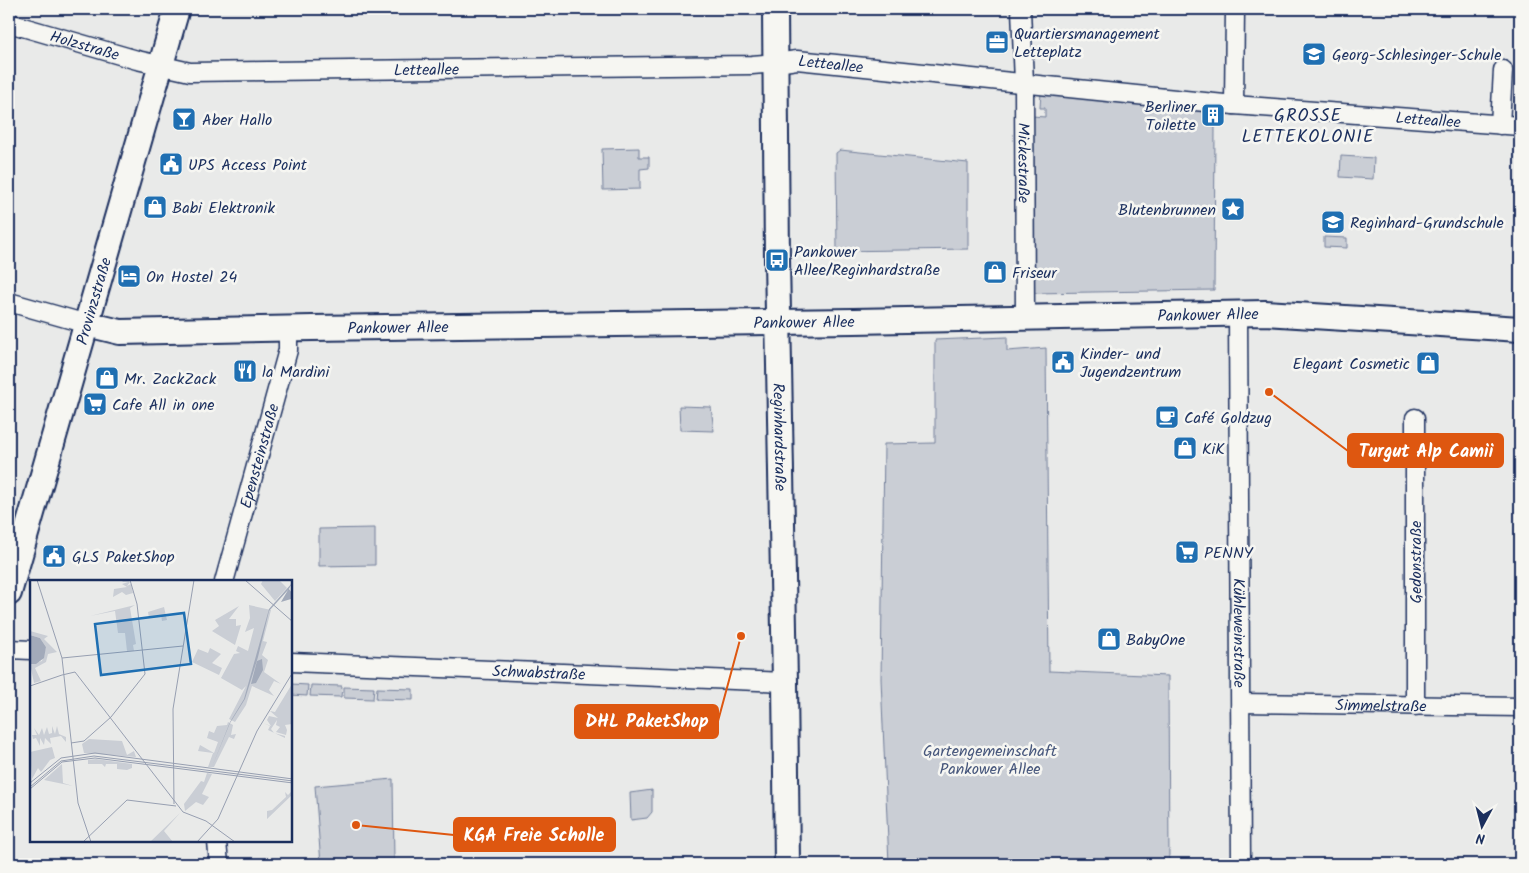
<svg xmlns="http://www.w3.org/2000/svg" width="1529" height="873" font-family="Kalam,sans-serif">
<rect width="100%" height="100%" fill="#e9eae9"/>
<filter id="ink" filterUnits="userSpaceOnUse"><feTurbulence type="fractalNoise" baseFrequency=".02" numOctaves="2"/><feDisplacementMap in="SourceGraphic" scale="10" xChannelSelector="R" yChannelSelector="G"/><feConvolveMatrix kernelMatrix="1 2 1 2 8 2 1 2 1" color-interpolation-filters="sRGB"/></filter>
<g filter="url(#ink)">
<!-- green -->
<g fill="#caced5" stroke="#727e9a">
<polygon points="1041,92 1217,109 1215,127 1214,290 1033,293 1032,116 1045,117 1045,108 1040,108"/>
<polygon points="639,148 639,157 649,157 649,168 640,169 640,189 603,190 602,149"/>
<polygon points="840,150 968,163 968,249 837,251 836,153"/>
<polygon points="1341,156 1374,158 1373,179 1340,177"/>
<polygon points="1324,237 1347,238 1347,248 1324,247"/>
<polygon points="1007,337 1007,351 1046,348 1049,671 1168,676 1169,864 889,864 881,679 884,444 935,443 935,340"/>
<polygon points="679,406 711,407 714,431 680,430"/>
<polygon points="375,528 375,565 319,566 319,529"/>
<polygon points="291,684 308,685 307,696 291,695"/>
<polygon points="311,685 342,686 341,697 310,696"/>
<polygon points="344,687 374,688 373,699 344,698"/>
<polygon points="377,688 413,689 413,700 376,699"/>
<polygon points="393,779 394,864 321,864 315,786"/>
<polygon points="652,790 652,812 647,818 631,820 630,793"/>
</g>
<g fill="none" stroke-linecap="round" stroke-linejoin="round">
<!-- street casing -->
<g stroke="#1b2f5e" stroke-width="21">
<g id="street">
<path id="s1" d="M1021,9l3,74 1,235"/>
<path id="s2" d="M9,23l128,37 53,12 562,-7 24,-2 21,-3 437,45 286,21"/>
<polyline points="1234,105 1235,9"/>
<polyline points="1500,125 1503,70"/>
<polyline points="9,302 87,324"/>
<path id="s3" d="M1238,313l3,551"/>
<polyline points="1415,418 1415,706"/>
<path id="s4" d="M224,582l64,-232v-21"/>
<polyline points="9,649 31,650"/>
<path id="s5" d="M291,662l494,20"/>
<path id="s6" d="M1241,703l279,4"/>
<polyline points="217,842 219,864"/>
</g>
</g>
<!-- secondary casing -->
<g stroke="#1b2f5e" stroke-width="28">
<g id="secondary">
<path id="s7" d="M775,9l2,251 8,422 2,182"/>
<path id="s8" d="M87,324l33,8 192,-4 542,-7 411,-8 255,16"/>
<path id="s9" d="M9,593l168,-584"/>
</g>
</g>
<!-- street -->
<use href="#street" stroke="#f6f6f2" stroke-width="18"/>
<!-- secondary -->
<use href="#secondary" stroke="#f6f6f2" stroke-width="24"/>
</g>
</g>
<!-- icons -->
<defs>
<g id="office-square" transform="scale(1.25)"><rect x="-9" y="-9" width="18" height="18" rx="4" fill="#1f6fb2" stroke="#f6f6f2"/><path d="M-6-3h4V-5.5h4V-3h4V5H-6ZM-1-4.5V-3h2v-1.5ZM-6 0V1H6V0Z" fill="#fff"/></g>
<g id="school-square" transform="scale(1.25)"><rect x="-9" y="-9" width="18" height="18" rx="4" fill="#1f6fb2" stroke="#f6f6f2"/><path d="M0-5L7-2L0 1L-7-2ZM-4 1L0 2.5L4 1V4Q0 6-4 4Z" fill="#fff"/></g>
<g id="building-square" transform="scale(1.25)"><rect x="-9" y="-9" width="18" height="18" rx="4" fill="#1f6fb2" stroke="#f6f6f2"/><path d="M-4-6H4V6H1V3H-1V6H-4ZM-2.5-4.3h1.7v1.8h-1.7ZM.8-4.3h1.7v1.8H.8ZM-2.5-1h1.7V.8h-1.7ZM.8-1h1.7V.8H.8Z" fill="#fff"/></g>
<g id="bar-square" transform="scale(1.25)"><rect x="-9" y="-9" width="18" height="18" rx="4" fill="#1f6fb2" stroke="#f6f6f2"/><path d="M-6-5H6L.8 .8V4.5H3.5V6h-7V4.5H-.8V.8Z" fill="#fff"/></g>
<g id="civic-square" transform="scale(1.25)"><rect x="-9" y="-9" width="18" height="18" rx="4" fill="#1f6fb2" stroke="#f6f6f2"/><path d="M-.6-6.5H3V-4.5H.6V-3L4-1V1h2V6H-6V1h2V-1L-.6-3ZM-1.2 2.5V6h2.4V2.5Z" fill="#fff"/></g>
<g id="shop-square" transform="scale(1.25)"><rect x="-9" y="-9" width="18" height="18" rx="4" fill="#1f6fb2" stroke="#f6f6f2"/><path d="M-5-2.5h2.3a2.7 3.5 0 0 1 5.4 0H5L5.5 6h-11ZM-1.5-2.5h3a1.5 2.3 0 0 0-3 0Z" fill="#fff"/></g>
<g id="sight-square" transform="scale(1.25)"><rect x="-9" y="-9" width="18" height="18" rx="4" fill="#1f6fb2" stroke="#f6f6f2"/><path d="M0-6L1.8-2.2L6-1.7L2.9 1.2L3.7 5.4L0 3.3L-3.7 5.4L-2.9 1.2L-6-1.7L-1.8-2.2Z" fill="#fff"/></g>
<g id="bus-square" transform="scale(1.25)"><rect x="-9" y="-9" width="18" height="18" rx="4" fill="#1f6fb2" stroke="#f6f6f2"/><path d="M-5-6H5V4H4V6H2V4H-2V6H-4V4H-5ZM-3.5-4V0h7V-4ZM-3.5 1.2v1.5H-2V1.2ZM2 1.2v1.5H3.5V1.2Z" fill="#fff"/></g>
<g id="hotel-square" transform="scale(1.25)"><rect x="-9" y="-9" width="18" height="18" rx="4" fill="#1f6fb2" stroke="#f6f6f2"/><path d="M-6-4.5h1.5V1H6V5H4.5V3h-9V5H-6ZM-4 0a1.8 1.8 0 1 1 3.6 0ZM.5 0V-2.5h3Q6-2.5 6 0Z" fill="#fff"/></g>
<g id="restaurant-square" transform="scale(1.25)"><rect x="-9" y="-9" width="18" height="18" rx="4" fill="#1f6fb2" stroke="#f6f6f2"/><path d="M-5-6h1v4h1v-4h1v4h1v-4h1v5L-1.5 .5V6h-2V.5L-5-1ZM5-6V6H3V1.5H1.5Q1.5-4 5-6Z" fill="#fff"/></g>
<g id="supermarket-square" transform="scale(1.25)"><rect x="-9" y="-9" width="18" height="18" rx="4" fill="#1f6fb2" stroke="#f6f6f2"/><path d="M-6-5.5h2.5l.6 2H6L4.5 2H-2.5L-4.4-4H-6ZM-1.5 3.2a1.3 1.3 0 1 0 .1 0ZM3 3.2a1.3 1.3 0 1 0 .1 0Z" fill="#fff"/></g>
<g id="cafe-square" transform="scale(1.25)"><rect x="-9" y="-9" width="18" height="18" rx="4" fill="#1f6fb2" stroke="#f6f6f2"/><path d="M-5.5-4.5H6V0H3Q3 3.5 0 3.5H-2.5Q-5.5 3.5-5.5 0ZM3-3.2v2h1.7v-2ZM-6 4.5H4V6H-6Z" fill="#fff"/></g>
</defs>
<g fill-rule="evenodd">
<use href="#office-square" x="997" y="42"/>
<use href="#school-square" x="1314" y="54"/>
<use href="#building-square" x="1213" y="115"/>
<use href="#bar-square" x="184" y="119"/>
<use href="#civic-square" x="171" y="164"/>
<use href="#shop-square" x="155" y="207"/>
<use href="#sight-square" x="1233" y="209"/>
<use href="#school-square" x="1333" y="222"/>
<use href="#bus-square" x="777" y="260"/>
<use href="#shop-square" x="995" y="272"/>
<use href="#hotel-square" x="129" y="276"/>
<use href="#civic-square" x="1063" y="362"/>
<use href="#shop-square" x="1428" y="363"/>
<use href="#restaurant-square" x="245" y="371"/>
<use href="#shop-square" x="107" y="378"/>
<use href="#supermarket-square" x="95" y="404"/>
<use href="#cafe-square" x="1167" y="417"/>
<use href="#shop-square" x="1185" y="448"/>
<use href="#supermarket-square" x="1187" y="552"/>
<use href="#civic-square" x="54" y="556"/>
<use href="#shop-square" x="1109" y="639"/>
</g>
<g text-anchor="middle" stroke-width="5" stroke-linejoin="round" paint-order="stroke">
<!-- poi labels -->
<g font-size="16" fill="#1b2f5e" stroke="#f6f6f2" text-anchor="start">
<text x="1014" y="39">Quartiersmanagement<tspan x="1014" dy="18">Letteplatz</tspan></text>
<text x="1332" y="60">Georg-Schlesinger-Schule</text>
<text x="1196" y="112" text-anchor="end">Berliner<tspan x="1196" dy="18">Toilette</tspan></text>
<text x="202" y="125">Aber Hallo</text>
<text x="188" y="170">UPS Access Point</text>
<text x="172" y="213">Babi Elektronik</text>
<text x="1216" y="215" text-anchor="end">Blutenbrunnen</text>
<text x="1350" y="228">Reginhard-Grundschule</text>
<text x="794" y="257">Pankower<tspan x="794" dy="18">Allee/Reginhardstraße</tspan></text>
<text x="1012" y="278">Friseur</text>
<text x="146" y="282">On Hostel 24</text>
<text x="1080" y="359">Kinder- und<tspan x="1080" dy="18">Jugendzentrum</tspan></text>
<text x="1410" y="369" text-anchor="end">Elegant Cosmetic</text>
<text x="262" y="377">la Mardini</text>
<text x="124" y="384">Mr. ZackZack</text>
<text x="112" y="410">Cafe All in one</text>
<text x="1184" y="423">Café Goldzug</text>
<text x="1202" y="454">KiK</text>
<text x="1204" y="558">PENNY</text>
<text x="72" y="562">GLS PaketShop</text>
<text x="1126" y="645">BabyOne</text>
</g>
<!-- street labels -->
<g font-size="16" fill="#1b2f5e" stroke="#f6f6f2">
<text dy="6" stroke="none"><textPath href="#s2" startOffset="79">Holzstraße</textPath></text>
<text dy="6" stroke="none"><textPath href="#s2" startOffset="829">Letteallee</textPath></text>
<text dy="6" stroke="none"><textPath href="#s2" startOffset="424">Letteallee</textPath></text>
<text dy="6" stroke="none"><textPath href="#s2" startOffset="1429">Letteallee</textPath></text>
<text dy="6" stroke="none"><textPath href="#s1" startOffset="154">Mickestraße</textPath></text>
<text dy="6" stroke="none"><textPath href="#s9" startOffset="304">Provinzstraße</textPath></text>
<text dy="6" stroke="none"><textPath href="#s8" startOffset="1122">Pankower Allee</textPath></text>
<text dy="6" stroke="none"><textPath href="#s8" startOffset="718">Pankower Allee</textPath></text>
<text dy="6" stroke="none"><textPath href="#s8" startOffset="312">Pankower Allee</textPath></text>
<text dy="6" stroke="none"><textPath href="#s7" startOffset="428">Reginhardstraße</textPath></text>
<text dy="6" stroke="none"><textPath href="#s4" startOffset="131">Epensteinstraße</textPath></text>
<text transform="translate(1415 562) rotate(-90)" y="6">Gedonstraße</text>
<text dy="6" stroke="none"><textPath href="#s3" startOffset="320">Kühleweinstraße</textPath></text>
<text dy="6" stroke="none"><textPath href="#s5" startOffset="248">Schwabstraße</textPath></text>
<text dy="6" stroke="none"><textPath href="#s6" startOffset="140">Simmelstraße</textPath></text>
</g>
<!-- park labels -->
<g font-size="16" fill="#47577c" stroke="#f6f6f2">
<text x="990" y="756">Gartengemeinschaft<tspan x="990" dy="18">Pankower Allee</tspan></text>
</g>
<!-- neighbourhood labels -->
<g font-size="18" letter-spacing="1" fill="#1b2f5e" stroke="#f6f6f2">
<text x="1308" y="121">GROSSE<tspan x="1308" dy="21">LETTEKOLONIE</tspan></text>
</g>
</g>
<!-- overview -->
<g transform="translate(30 580)">
<rect width="262" height="262" fill="#e9eae9"/>
<path d="M94,0h4l2,2 -3,4 4,-2 2,9 -7,2 -4,-3 -9,5 1,-8 13,-2 -5,-3 6,-2h-6zM233,0h16l8,8 -12,13 -14,-17zM105,25l-5,3 6,36 -3,1 1,6h-7l-2,-18h-7l-3,-22 -25,5zM219,25l22,5 -8,31 4,1 -5,13 6,5 -4,12 17,12 -7,-3 -5,9 5,6 -22,-10 -6,19 -11,17 -6,-3 17,-33 -4,4 -21,-12 13,-24 6,-1 -4,-2 2,-5 10,5 6,-23 -9,4 5,-14zM209,26l-10,13h7v7l5,-1 -6,20 -23,-14 7,-5 -4,-6zM134,27l3,13 -5,1 -1,-6 -12,3 -1,-6zM0,51l18,5 -4,3 13,13 -9,2 -2,8 -11,6 6,13 -7,2 -4,-19 12,-3 4,-14 -6,-9 -10,-3zM180,68l11,6 -9,9 10,5 -3,7 -27,-13 6,-13 10,4zM262,104v40l-7,1 2,5 -7,-4 7,4 -1,5 -10,-3 4,-5 -4,-2 1,-5 -6,9 3,4 11,3v2l-17,-8 2,-4 -7,-3 8,3 -4,-6 2,-4 9,2 -8,-7 5,1zM198,142l5,3 -2,10 5,-1 -2,5 -5,-2 -15,30h-6l5,-14 -15,-2 2,-6 14,8 4,-11 -11,-4 2,-7 5,2 3,-7 10,-1zM22,146l3,8 2,-8 2,8 7,3v5l-5,-6 -11,2 1,6 -6,-6 -1,7 -4,-7v8l-4,-8 -3,1 -1,-4h5l-3,-7 5,7 3,-7 2,7 3,-8 2,7 3,-1zM59,159l33,2 5,14 7,-4 2,6 -52,-4 -2,-9zM22,167l3,11 -5,2 -9,12 -3,-4 -6,11 -2,-27zM66,179l36,5v4l-5,2 -10,-1v-5h-11l-1,3 -3,-3h-14v-4zM32,184l1,19 10,3 -29,-6zM177,193l5,1 -10,20 7,3 -6,8 -7,-3 -11,9 -1,-7 17,-23 3,1zM262,211v4l-25,24v-8l5,-1 14,-13 -1,-5 3,3zM150,233l-16,18 9,11h-23z" fill="#caced5"/>
<path d="M262,3l-3,6 3,4 -1,6 -10,3 7,-12 -19,21 -11,46 -13,42 -15,24 -18,44 18,-45 14,-23 25,-90zM0,55l10,3 6,9 -2,11 -8,6h-6zM232,79l1,11 -7,13 -5,1 6,-23z" fill="#a2aaba"/>
<path fill="none" stroke="#979fb1" stroke-width="1" d="M7,0l25,78 16,145 13,39M215,0l48,42M32,78l121,-12M32,95l13,-3 108,140 23,9 29,21M0,106l32,-11M41,163l13,-2 27,-24 34,-43 -8,-70 -7,-24M0,203l31,-25 34,-5 198,26M0,207l31,-26 33,-5 199,25M0,209l32,-27 33,-4 198,25M144,224l-1,-95 21,-129M53,262l44,-42 49,6M167,262l21,-23 39,-88 36,-59"/>
<path fill="#1f6fb2" fill-opacity="0.15" stroke="#1f6fb2" stroke-width="2.5" d="M154,33l7,51 -90,11 -6,-51z"/>
<rect width="262" height="262" fill="none" stroke="#1b2f5e" stroke-width="2.5"/>
</g>
<!-- callouts -->
<path fill="none" stroke="#de5710" stroke-width="2" d="M1269 392L1348 451M741 636L718 721M356 825L454 835"/>
<g fill="#de5710" stroke="#f6f6f2" stroke-width="2">
<circle cx="1269" cy="392" r="5"/>
<circle cx="741" cy="636" r="5"/>
<circle cx="356" cy="825" r="5"/>
</g>
<g fill="#de5710" stroke="#de5710" stroke-width="2">
<rect x="1348" y="434" width="155" height="33" rx="5"/>
<rect x="575" y="705" width="143" height="33" rx="5"/>
<rect x="454" y="818" width="161" height="33" rx="5"/>
</g>
<g font-size="18" text-anchor="middle" font-weight="bold" fill="#fff">
<text x="1426" y="457">Turgut Alp Camii</text>
<text x="647" y="727">DHL PaketShop</text>
<text x="534" y="841">KGA Freie Scholle</text>
</g>
<!-- margin -->
<rect width="1529" height="873" fill="none" stroke="#f6f6f2" stroke-width="30"/>
<rect x="15" y="15" width="1499" height="843" fill="none" stroke="#1b2f5e" stroke-width="2" filter="url(#ink)"/>
<!-- north arrow -->
<g transform="translate(1482 826) rotate(187)" stroke="#f6f6f2" stroke-width="4" paint-order="stroke">
<path d="M0-4L9 19L0 12L-9 19Z" fill="#1b2f5e"/>
<text y="-8" font-size="14" font-weight="bold" text-anchor="middle" fill="#1b2f5e">N</text>
</g>
</svg>
